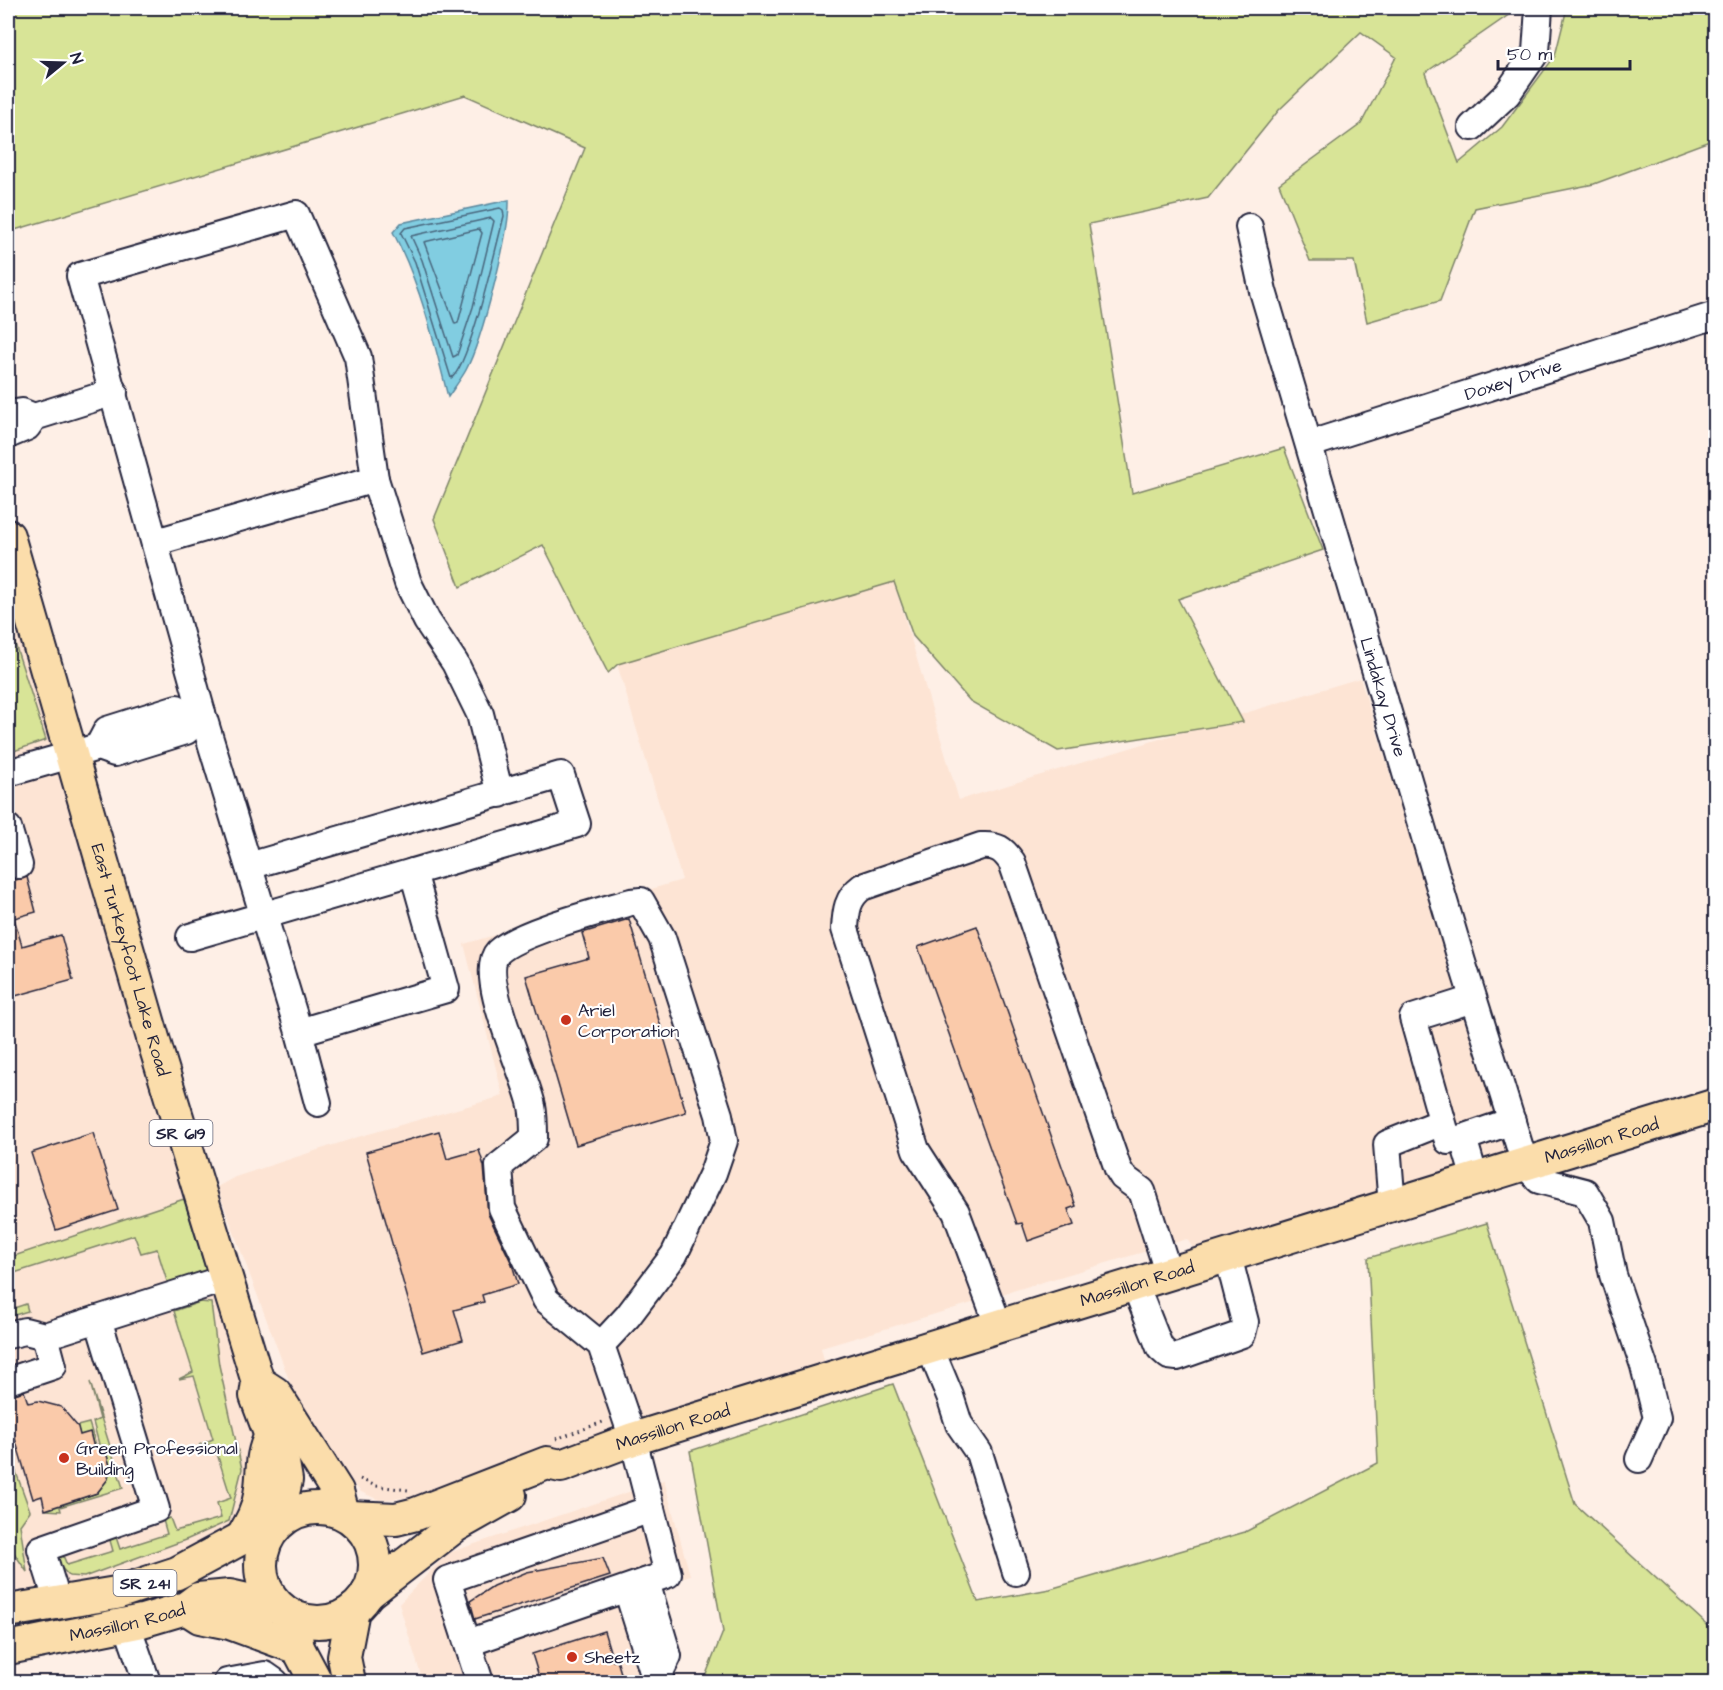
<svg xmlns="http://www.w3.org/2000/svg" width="1723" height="1690" font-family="'Architects Daughter',sans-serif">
<rect width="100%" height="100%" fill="#feefe6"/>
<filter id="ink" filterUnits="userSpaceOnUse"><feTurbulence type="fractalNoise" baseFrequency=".0167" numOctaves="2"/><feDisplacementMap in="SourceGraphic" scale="12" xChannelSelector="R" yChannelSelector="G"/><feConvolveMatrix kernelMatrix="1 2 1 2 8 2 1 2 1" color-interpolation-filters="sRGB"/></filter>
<g filter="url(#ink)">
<!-- built -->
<g fill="#fde4d4">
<polygon points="8,536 271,1436 242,1538 8,1611"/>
<polygon points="894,582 959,800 1360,678 1509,1154 1193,1248 1187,1239 821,1348 825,1364 416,1497 379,1500 361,1492 310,1436 217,1187 235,1177 358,1137 503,1096 464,944 682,880 617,664"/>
<polygon points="664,1480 690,1575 620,1600 647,1682 423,1682 399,1604 448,1553"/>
</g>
<!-- green -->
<g fill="#d8e497" stroke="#7d8369" stroke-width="1.5">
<polygon points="8,8 1507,8 1510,14 1425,73 1459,163 1502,127 1555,56 1567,8 1715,8 1715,139 1594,184 1475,208 1440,301 1367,322 1354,261 1310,261 1279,184 1361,124 1396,57 1361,32 1279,110 1208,198 1089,224 1132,493 1284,448 1323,550 1178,599 1243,722 1058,751 970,701 913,636 894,582 618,664 608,673 543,545 460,587 434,519 585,148 465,95 8,232"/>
<polygon points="8,622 46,740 8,753"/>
<polygon points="184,1199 206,1270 196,1283 169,1288 157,1249 141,1253 134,1235 8,1275 8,1258"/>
<polygon points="1487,1223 1575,1504 1715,1632 1715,1682 703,1682 723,1632 690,1451 893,1384 978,1602 1050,1589 1245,1532 1378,1463 1368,1258"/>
<polygon points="200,1302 211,1303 219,1365 242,1469 229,1521 188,1539 84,1577 69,1576 59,1565 56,1555 62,1553 67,1565 113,1551 109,1537 115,1534 120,1549 167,1534 163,1520 170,1518 175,1531 221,1518 217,1503 231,1498 214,1444 199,1445 213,1439 194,1376 179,1379 193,1372 174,1311"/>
<polygon points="26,1304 28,1311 8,1317 8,1310"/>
<polygon points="90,1382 123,1488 60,1507 61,1511 46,1510 97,1493 108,1479 108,1469 111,1468 104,1446 94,1448 90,1433 80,1435 77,1426 89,1423 96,1445 99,1444 93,1422 100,1419"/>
<polygon points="8,1450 30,1511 20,1525 27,1572 8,1544"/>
</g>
<!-- water -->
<path fill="#81cde1" stroke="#5b899f" stroke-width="1.5" d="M509,200c1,32 -27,140 -43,170 -5,9 -12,18 -18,27 -14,-57 -28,-113 -55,-165l8,-9z"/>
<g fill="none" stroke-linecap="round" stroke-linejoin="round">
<!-- shore -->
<g stroke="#48667d" stroke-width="1.5">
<path d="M500,208l3,2 1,6c-7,26 -35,153 -53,162l-36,-116 -14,-29 4,-5z"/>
<polygon points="491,218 494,221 473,307 457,355 453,357 422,260 411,236"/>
<polygon points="479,229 482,233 458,323 455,324 424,242"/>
</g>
</g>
<!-- building -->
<g fill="#facaaa" stroke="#22223b" stroke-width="1.5">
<polygon points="11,877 16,880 27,877 36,912 14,918 22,946 61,935 73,980 8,998 8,878"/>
<polygon points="629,919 686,1112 576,1145 526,976 589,958 582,933"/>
<polygon points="977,926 1076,1206 1068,1209 1074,1225 1028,1241 1022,1223 1017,1224 918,947"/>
<polygon points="439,1131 447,1159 479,1150 484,1166 488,1214 512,1264 518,1284 482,1295 484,1302 454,1310 463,1340 423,1352 366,1152"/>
<polygon points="93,1133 118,1210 56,1230 31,1153"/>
<polygon points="24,1391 28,1403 38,1401 61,1407 78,1427 80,1435 90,1432 94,1448 104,1445 110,1466 108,1479 97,1493 45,1510 42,1496 33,1499 8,1415 8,1396"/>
<polygon points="603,1558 610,1576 475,1619 470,1601 493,1586 527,1572"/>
<polygon points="604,1631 613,1661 617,1660 624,1683 541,1683 532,1654"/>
</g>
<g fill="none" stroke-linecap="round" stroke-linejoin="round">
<!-- minor casing -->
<g stroke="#22223b" stroke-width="30">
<g id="minor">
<polyline points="1472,127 1507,94 1536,52 1539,8"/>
<path id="s1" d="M1249,227l14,64 199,671 63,202 14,16 46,12 17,29 11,54 31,91 13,52 -18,41"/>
<polyline points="8,414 22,412 34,417"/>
<polyline points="8,435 27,427 34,417 114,392"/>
<path id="s2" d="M1310,444l406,-129"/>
<polyline points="375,479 408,583 427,621 455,663 480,714 500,794"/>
<polyline points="156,542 375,479 358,357 296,214 80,276 202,713 190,717"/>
<polyline points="202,713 299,1032 318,1103"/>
<polyline points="98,747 107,730 177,708 190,717"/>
<polyline points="8,773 98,747 115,753 186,731 190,717"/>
<polyline points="8,828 19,865"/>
<polyline points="190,937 577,824 561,775 249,866"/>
<polyline points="299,1032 446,989 413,872"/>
<polyline points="1463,1138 1448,1141 1413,1018 1473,999"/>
<polyline points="1475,1179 1463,1138 1512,1121"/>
<polyline points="1392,1206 1387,1144 1442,1122"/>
<polyline points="1135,1285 1160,1348 1169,1356 1177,1357 1242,1334 1245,1322 1228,1256"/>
<path d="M999,1327l-43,-115 -40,-62 -71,-221c1,-18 2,-31 17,-42l119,-41c16,-1 22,3 31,16l106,307 5,8 19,14 27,84"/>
<polyline points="8,1335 25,1331 45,1336 98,1319"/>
<polyline points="930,1348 950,1396 959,1424 979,1453 1016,1572"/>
<polyline points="8,1381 53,1366 45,1336"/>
<polyline points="646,1582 668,1656 655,1682"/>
<polyline points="627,1589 656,1681"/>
<polyline points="58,1603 41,1549 156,1509 98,1319 224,1279"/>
<polyline points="127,1625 147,1682"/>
<polyline points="468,1643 668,1574 651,1509"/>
<polyline points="227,1682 265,1675 275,1682"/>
<path d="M480,1682l-33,-102 204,-71 -18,-70 -32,-94 27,-29 46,-61 39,-82 11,-32 -5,-26 -57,-177 -21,-37 -10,1c-30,9 -112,30 -133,50 -22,23 29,125 34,154 2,10 2,22 2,32l-35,28 3,42 44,92 55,45"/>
</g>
</g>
<!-- major casing -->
<g stroke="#22223b" stroke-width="36">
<g id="major">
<path id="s3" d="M8,536l149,516 101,330 -2,14 15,40 10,15 5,29 -5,22 6,14"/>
<polyline points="258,1382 275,1393 337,1491 343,1513"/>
<circle cx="318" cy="1565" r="57"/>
<path id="s4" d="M350,1517l46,2 20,-5 131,-51 14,3 72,-27 1083,-334"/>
<path d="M242,1538c8,-14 16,-27 18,-43 4,-23 0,-38 11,-59"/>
<polyline points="367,1594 455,1526 510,1495"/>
<polyline points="186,1608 200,1617 230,1623 298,1648"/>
<polyline points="8,1611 116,1593 177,1573 242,1538 273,1527"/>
<polyline points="294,1627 298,1648 316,1682"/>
<path id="s5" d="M8,1648l134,-27 44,-13 12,-9 32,-3 48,11"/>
<polyline points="349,1682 344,1657 353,1610"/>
</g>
</g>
<!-- path -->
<g stroke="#22223b" stroke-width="3" stroke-dasharray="1.5 4.5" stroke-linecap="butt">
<polyline points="556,1439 603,1422"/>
<polyline points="360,1479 376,1486 408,1490"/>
</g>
<!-- minor -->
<use href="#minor" stroke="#fff" stroke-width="26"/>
<!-- major -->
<use href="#major" stroke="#fbddab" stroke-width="32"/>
</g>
</g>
<!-- markers -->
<g fill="#c8321e" stroke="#fff" stroke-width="2">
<circle cx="566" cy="1020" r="6"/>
<circle cx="64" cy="1458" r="6"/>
<circle cx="572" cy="1657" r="6"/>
</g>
<g text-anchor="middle" stroke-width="4.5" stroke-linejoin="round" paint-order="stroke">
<!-- shield labels -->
<g fill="#fff" stroke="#646476" stroke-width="1.5">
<rect x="149.5" y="1120" width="63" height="26" rx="4.5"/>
<rect x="113.5" y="1570" width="63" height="26" rx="4.5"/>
</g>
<g font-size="16" font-weight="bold" fill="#22223b">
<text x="181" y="1139">SR 619</text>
<text x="145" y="1589">SR 241</text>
</g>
<!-- street labels -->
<g font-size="18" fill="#22223b" stroke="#fff">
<text dy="6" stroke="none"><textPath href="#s2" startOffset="213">Doxey Drive</textPath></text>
<text dy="6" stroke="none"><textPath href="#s1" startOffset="489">Lindakay Drive</textPath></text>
<text dy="6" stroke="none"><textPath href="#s3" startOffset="441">East Turkeyfoot Lake Road</textPath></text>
<text dy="6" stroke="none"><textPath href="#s4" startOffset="1312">Massillon Road</textPath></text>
<text dy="6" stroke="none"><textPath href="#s4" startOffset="826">Massillon Road</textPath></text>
<text dy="6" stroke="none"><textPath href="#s4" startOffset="340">Massillon Road</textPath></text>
<text dy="6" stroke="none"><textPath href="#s5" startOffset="122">Massillon Road</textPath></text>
</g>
<!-- poi labels -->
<g font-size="18" fill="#22223b" stroke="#fff" text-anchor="start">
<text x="578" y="1016">Ariel<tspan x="578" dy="21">Corporation</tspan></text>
<text x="76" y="1454">Green Professional<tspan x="76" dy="21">Building</tspan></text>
<text x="584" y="1663">Sheetz</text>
</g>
</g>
<!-- margin -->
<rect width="1723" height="1690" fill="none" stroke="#fff" stroke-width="30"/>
<rect x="15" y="15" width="1693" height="1660" fill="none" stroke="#22223b" stroke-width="2" filter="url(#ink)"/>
<!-- north arrow -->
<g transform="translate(63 63) rotate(71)" stroke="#ffffff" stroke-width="4.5" paint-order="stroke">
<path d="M0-4.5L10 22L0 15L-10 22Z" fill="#22223b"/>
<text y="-9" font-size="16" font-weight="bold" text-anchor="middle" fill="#22223b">N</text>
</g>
<!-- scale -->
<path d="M1498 60v9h132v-9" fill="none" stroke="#22223b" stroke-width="3"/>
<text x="1507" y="60" font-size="18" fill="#22223b" stroke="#ffffff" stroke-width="4.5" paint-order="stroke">50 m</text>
</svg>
